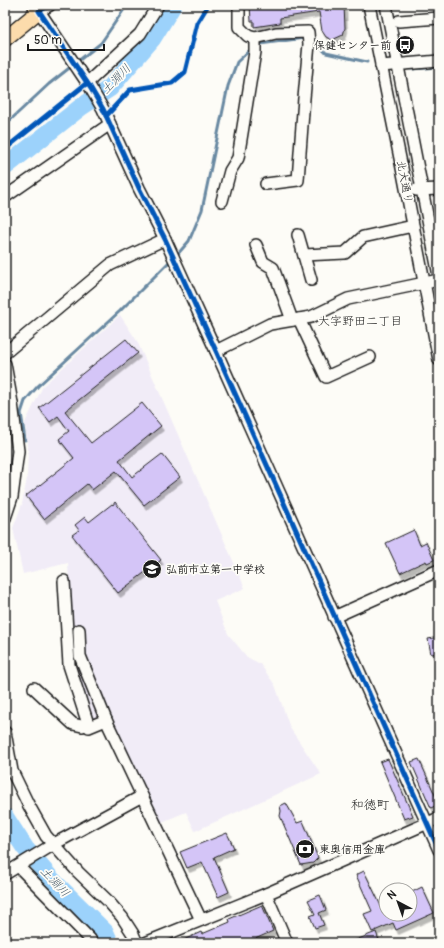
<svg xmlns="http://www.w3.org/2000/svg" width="444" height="948" font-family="Pangolin,'Klee One',sans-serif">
<defs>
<filter id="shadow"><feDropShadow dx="2.5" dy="4.5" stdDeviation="0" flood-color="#0004"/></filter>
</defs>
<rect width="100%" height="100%" fill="#fdfcf7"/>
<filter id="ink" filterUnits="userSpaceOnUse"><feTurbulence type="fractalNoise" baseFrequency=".025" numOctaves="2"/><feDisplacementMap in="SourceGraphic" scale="8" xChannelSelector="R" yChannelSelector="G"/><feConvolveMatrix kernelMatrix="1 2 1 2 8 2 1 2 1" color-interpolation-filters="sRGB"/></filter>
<g filter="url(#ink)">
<!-- built -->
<polygon fill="#f1ecf7" points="120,315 137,341 245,588 215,601 228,634 247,657 260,664 275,685 290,728 321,774 195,831 186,812 162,822 108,713 94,720 91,719 73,667 68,563 23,574 13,528 22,504 27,478 28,450 25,423 43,386"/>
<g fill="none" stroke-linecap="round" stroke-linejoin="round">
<!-- stream -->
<g stroke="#6989a2" stroke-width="3">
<polyline points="257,46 260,44 304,38 314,40 326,53 367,62"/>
<polyline points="412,69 439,67"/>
<polyline points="5,125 49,84 101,43 127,5"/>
<polyline points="176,256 189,241 202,210 228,86 237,62 252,48"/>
<polyline points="25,440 21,413 25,401 38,386 120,311 172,259"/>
</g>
<!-- river -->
<g stroke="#9cd2fb" stroke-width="18">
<polyline points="5,167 81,107 110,88 152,39 173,5"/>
<polyline points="5,817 25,848 53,881 105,932 110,943"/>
</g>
</g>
<!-- building -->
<g fill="#d4c5f7" stroke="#1c1c1c" filter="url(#shadow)">
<polygon points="250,5 344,5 345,28 343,35 332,40 326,37 322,31 319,12 280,18 280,23 254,27 254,21 251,21"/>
<polygon points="126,339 138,353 65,411 91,443 142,403 161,426 119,460 132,477 162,454 180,477 144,505 116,471 92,490 87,484 44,519 26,496 74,458 59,439 69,431 58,416 50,422 39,408"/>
<polygon points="115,502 161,560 118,593 72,535 79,530 75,525 85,517 89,522 112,504 113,505"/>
<polygon points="414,530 420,545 426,542 434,560 427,563 426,561 400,573 386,543"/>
<polygon points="439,637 439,653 431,654 428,639"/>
<polygon points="388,759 413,816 404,819 380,762"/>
<polygon points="419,759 439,804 431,808 411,762"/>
<polygon points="286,803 297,823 303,821 318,858 313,863 301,865 280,816 281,811 280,806"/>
<polygon points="227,833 234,848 214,857 229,892 218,897 202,862 187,868 180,852"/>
<polygon points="364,871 381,906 386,904 386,914 410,914 410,893 422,887 434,913 396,930 393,923 372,932 364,914 372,911 356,875"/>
<polygon points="320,895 326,910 319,913 324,925 315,928 310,916 315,914 308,900"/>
<polygon points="262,905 273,931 255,939 257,943 177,943 201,932 202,934 230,922 229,919"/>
<polygon points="376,932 380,943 351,943 351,942"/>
</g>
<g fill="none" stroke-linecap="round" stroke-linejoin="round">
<!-- minor casing -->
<g stroke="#1c1c1c" stroke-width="14">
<g id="minor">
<polyline points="50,5 39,11 90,87 103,109 139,188 165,239 216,351 439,850"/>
<polyline points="239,5 239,27 248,36 255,38 276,33 308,32 309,44 304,98 298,180 266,184"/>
<polyline points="369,5 404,178 439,360"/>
<polyline points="386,5 439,276"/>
<polyline points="399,21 439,18"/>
<polyline points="381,66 439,61"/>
<polyline points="87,83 140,34 158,5"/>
<polyline points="416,190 439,189"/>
<polyline points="5,197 110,124"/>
<polyline points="222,201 230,171 238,158 255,52 255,38"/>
<polyline points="298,235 311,280"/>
<polyline points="256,245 263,262 273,268 292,320"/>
<polyline points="304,255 345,253 363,237 413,226"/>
<polyline points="299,319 326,377 370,357"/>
<polyline points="216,351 270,324 311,317 348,299 439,280"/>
<polyline points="5,353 110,265 165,239"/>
<polyline points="5,364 12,403 18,451 12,497 5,518"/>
<polyline points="64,581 69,665 89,727 106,720 201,920"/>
<polyline points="334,617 439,570"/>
<polyline points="79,630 80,656 106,720"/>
<polyline points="34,688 73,724 82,726 88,724"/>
<polyline points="5,732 12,771 28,804 46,836 78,872 108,901 122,917 133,934 137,943"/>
<polyline points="19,867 90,939 92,943"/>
<polyline points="5,874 54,844 142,796"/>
<polyline points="266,894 287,943"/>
<polyline points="145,943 266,894 439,818"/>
</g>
</g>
<!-- major casing -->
<g stroke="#1c1c1c" stroke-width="17">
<polyline id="major" points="5,39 39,11 35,5"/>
</g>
<!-- minor -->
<use href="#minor" stroke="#fdfcf7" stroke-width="11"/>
<!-- major -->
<use href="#major" stroke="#fcdcac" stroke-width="14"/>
<!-- cycleway casing -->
<g stroke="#fdfcf7" stroke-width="8">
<g id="cycleway">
<polyline points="50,5 39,11 90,87 103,109 139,188 165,239 216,351 439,850"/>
<polyline points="106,116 130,90 172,83 185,72 197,23 208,5"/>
<polyline points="5,149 87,83"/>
</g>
</g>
<!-- cycleway -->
<use href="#cycleway" stroke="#0057b8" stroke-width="5"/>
</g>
</g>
<!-- icons -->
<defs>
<g id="bus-disc" transform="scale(1)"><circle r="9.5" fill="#1c1c1c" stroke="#fdfcf7"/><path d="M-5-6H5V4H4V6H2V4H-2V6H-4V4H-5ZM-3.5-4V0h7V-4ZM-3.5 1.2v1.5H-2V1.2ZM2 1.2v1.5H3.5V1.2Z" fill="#fff"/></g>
<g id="school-disc" transform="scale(1)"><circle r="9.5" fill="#1c1c1c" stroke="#fdfcf7"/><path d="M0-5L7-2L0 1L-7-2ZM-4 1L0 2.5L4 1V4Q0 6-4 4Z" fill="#fff"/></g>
<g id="bank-disc" transform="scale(1)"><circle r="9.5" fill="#1c1c1c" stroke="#fdfcf7"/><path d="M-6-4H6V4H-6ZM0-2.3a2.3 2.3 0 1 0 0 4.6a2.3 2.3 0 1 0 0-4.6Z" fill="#fff"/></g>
</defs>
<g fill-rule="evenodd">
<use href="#bus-disc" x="405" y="45"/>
<use href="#school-disc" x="152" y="569"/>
<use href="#bank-disc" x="305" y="849"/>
</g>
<g text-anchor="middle" stroke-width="3.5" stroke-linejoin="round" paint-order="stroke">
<!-- poi labels -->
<g font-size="11" font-weight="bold" fill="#1c1c1c" stroke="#fdfcf7" text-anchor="start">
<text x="391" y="49" text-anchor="end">保健センター前</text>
<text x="166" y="573">弘前市立第一中学校</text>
<text x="319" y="853">東奥信用金庫</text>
</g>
<!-- street labels -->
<g font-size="11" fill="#1c1c1c" stroke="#fdfcf7">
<text transform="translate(405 182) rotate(79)" y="4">北大通り</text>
</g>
<!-- water labels -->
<g font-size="12" font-style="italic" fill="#495c6a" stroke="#fdfcf7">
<text transform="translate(116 79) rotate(-46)" y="4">土淵川</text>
<text transform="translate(55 882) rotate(47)" y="4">土淵川</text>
</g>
<!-- neighbourhood labels -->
<g font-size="12" fill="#1c1c1c" stroke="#fdfcf7">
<text x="360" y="325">大字野田二丁目</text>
</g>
<!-- quarter labels -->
<g font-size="13" fill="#1c1c1c" stroke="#fdfcf7">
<text x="370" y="809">和徳町</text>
</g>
</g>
<!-- margin -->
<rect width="444" height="948" fill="none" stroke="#fdfcf7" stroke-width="20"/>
<rect x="10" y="10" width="424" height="928" fill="none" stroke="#1c1c1c" stroke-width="1.5" filter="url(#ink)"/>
<!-- north arrow -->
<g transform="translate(398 902) rotate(319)"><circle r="19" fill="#fdfcf7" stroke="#a3a29f"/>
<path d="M0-3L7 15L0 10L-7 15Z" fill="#1c1c1c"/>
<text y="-6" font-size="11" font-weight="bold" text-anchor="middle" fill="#1c1c1c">N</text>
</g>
<!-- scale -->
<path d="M28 44v6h76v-6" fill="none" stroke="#1c1c1c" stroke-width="2"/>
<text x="34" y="44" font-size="12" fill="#1c1c1c" stroke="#fdfcf7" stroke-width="3" paint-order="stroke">50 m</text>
</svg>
